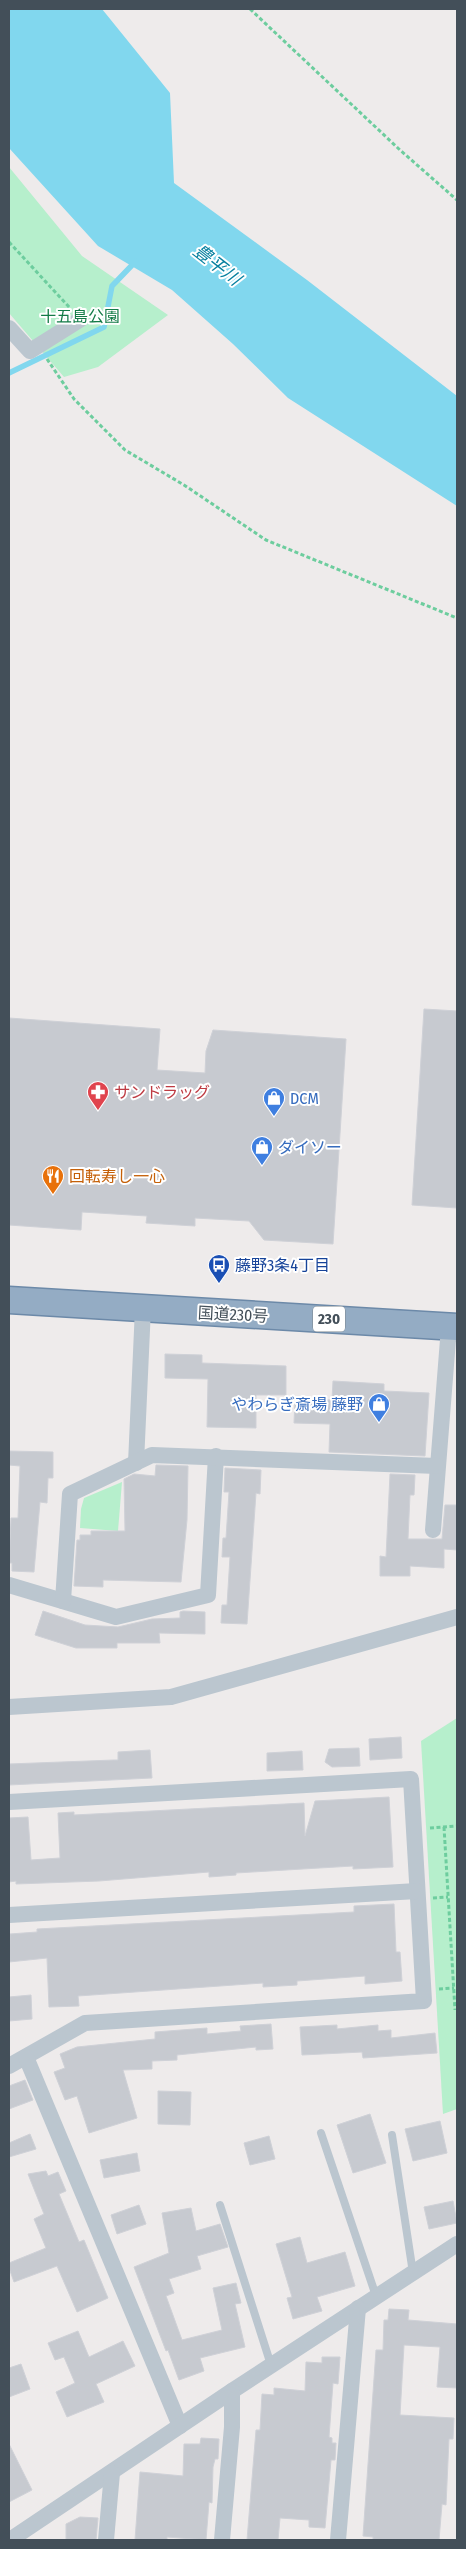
<svg xmlns="http://www.w3.org/2000/svg" width="466" height="2549" font-family="'Fira Sans Condensed','Noto Sans JP',sans-serif">
<rect width="100%" height="100%" fill="#eeebeb"/>
<!-- green -->
<g fill="#b6efcc">
<polygon points="9,167 82,256 168,315 98,367 64,377 9,313"/>
<polygon points="122,1482 118,1531 80,1528 81,1509 84,1498"/>
<polygon points="457,1718 457,2109 443,2114 421,1741"/>
</g>
<!-- water -->
<polygon fill="#81d7ee" points="9,9 102,9 170,93 174,183 307,280 457,396 457,506 288,398 233,344 172,290 98,246 9,148"/>
<g fill="none" stroke-linecap="round" stroke-linejoin="round">
<!-- stream -->
<polyline stroke="#81d7ee" stroke-width="5.5" points="9,373 104,327 112,286 136,261"/>
</g>
<!-- building -->
<g fill="#c7cad0" stroke="#cfd1d7">
<polygon points="424,1009 457,1011 457,1208 412,1205"/>
<polygon points="9,1018 160,1029 157,1070 205,1073 206,1051 213,1030 346,1039 333,1244 264,1240 249,1221 195,1218 195,1226 146,1223 147,1216 82,1212 81,1230 9,1225"/>
<polygon points="165,1354 202,1355 202,1363 286,1366 286,1395 256,1395 256,1428 207,1427 208,1379 165,1378"/>
<polygon points="333,1381 384,1384 384,1391 429,1393 425,1456 329,1452 330,1424 294,1423 295,1399 332,1400"/>
<polygon points="9,1451 53,1452 53,1478 48,1478 47,1503 40,1502 34,1572 12,1571 12,1563 9,1563 11,1518 18,1518 20,1466 9,1465"/>
<polygon points="156,1465 188,1466 187,1520 181,1582 103,1580 103,1587 74,1586 77,1540 80,1540 80,1535 91,1535 91,1531 125,1531 124,1479 134,1474 155,1476"/>
<polygon points="225,1468 261,1470 260,1494 256,1493 247,1624 221,1623 222,1605 227,1605 230,1557 222,1557 223,1538 226,1538 229,1492 224,1492"/>
<polygon points="390,1474 415,1475 414,1495 410,1495 408,1539 442,1539 445,1505 457,1505 457,1550 444,1549 444,1568 410,1566 410,1576 380,1576 380,1556 386,1557"/>
<polygon points="43,1611 85,1625 118,1627 152,1619 180,1618 180,1612 183,1611 205,1612 205,1634 159,1633 160,1643 117,1643 117,1648 76,1648 35,1635"/>
<polygon points="401,1737 402,1758 370,1760 369,1739"/>
<polygon points="359,1748 360,1766 332,1767 325,1762 329,1749"/>
<polygon points="150,1750 152,1778 9,1785 9,1764 114,1760 118,1760 118,1752"/>
<polygon points="302,1751 303,1770 267,1771 267,1753"/>
<polygon points="389,1797 393,1867 353,1869 353,1866 236,1873 236,1875 209,1877 209,1872 99,1881 16,1884 16,1881 9,1882 9,1818 28,1817 31,1860 60,1858 58,1813 74,1812 74,1815 304,1803 305,1836 315,1801"/>
<polygon points="394,1904 396,1952 400,1952 402,1981 365,1984 365,1976 297,1981 297,1985 263,1987 263,1983 78,1996 79,2006 49,2007 47,1958 9,1962 10,1934 37,1932 37,1929 354,1912 354,1906"/>
<polygon points="31,1995 32,2019 9,2021 9,1997"/>
<polygon points="271,2024 273,2049 256,2050 256,2047 177,2055 177,2060 152,2061 152,2069 123,2070 137,2118 89,2133 77,2096 65,2100 54,2072 65,2068 60,2054 77,2047 155,2039 155,2032 207,2028 207,2034 241,2031 240,2026"/>
<polygon points="337,2025 337,2029 378,2025 378,2031 391,2030 391,2038 435,2033 437,2053 363,2058 362,2052 302,2055 300,2027"/>
<polygon points="25,2080 33,2100 9,2109 9,2086"/>
<polygon points="158,2091 191,2092 190,2125 158,2124"/>
<polygon points="370,2114 386,2163 353,2173 337,2125"/>
<polygon points="440,2121 447,2153 413,2161 405,2129"/>
<polygon points="30,2134 36,2149 9,2157 9,2143"/>
<polygon points="269,2136 275,2159 250,2165 244,2143"/>
<polygon points="137,2153 140,2171 104,2178 100,2160"/>
<polygon points="46,2171 48,2176 58,2172 66,2191 59,2194 79,2242 84,2240 108,2298 77,2312 57,2266 14,2282 9,2268 9,2263 46,2248 34,2219 44,2214 28,2174"/>
<polygon points="453,2201 457,2223 429,2229 424,2207"/>
<polygon points="139,2205 146,2224 117,2234 111,2215"/>
<polygon points="191,2208 196,2231 220,2224 228,2247 197,2256 201,2269 169,2279 174,2293 166,2296 182,2340 222,2330 213,2288 236,2283 241,2303 235,2304 245,2347 200,2358 204,2371 179,2380 168,2350 166,2351 134,2267 169,2253 162,2213"/>
<polygon points="300,2237 307,2263 345,2252 355,2286 317,2297 322,2311 293,2319 287,2298 292,2297 276,2244"/>
<polygon points="389,2309 409,2310 408,2320 457,2324 457,2388 437,2387 440,2347 404,2345 400,2415 454,2418 453,2439 449,2439 446,2505 442,2504 439,2540 373,2540 373,2537 363,2536 376,2350 383,2350 384,2320 388,2320"/>
<polygon points="78,2331 89,2357 123,2341 135,2366 96,2384 104,2402 67,2417 56,2392 75,2383 64,2357 55,2360 48,2343"/>
<polygon points="322,2357 340,2357 338,2384 333,2383 329,2437 332,2438 332,2443 336,2443 335,2460 331,2460 325,2528 309,2527 309,2520 280,2518 278,2540 247,2540 256,2430 260,2430 262,2394 274,2395 274,2388 305,2391 306,2362 322,2363"/>
<polygon points="21,2364 30,2389 9,2397 9,2368"/>
<polygon points="201,2438 219,2439 218,2459 215,2459 213,2467 212,2503 209,2502 206,2540 167,2537 167,2540 135,2540 140,2472 183,2476 184,2444 200,2444"/>
<polygon points="9,2444 32,2490 9,2502"/>
<polygon points="80,2517 98,2518 96,2540 66,2540 66,2524"/>
</g>
<g fill="none" stroke-linecap="round" stroke-linejoin="round">
<!-- trunk casing -->
<g stroke="#6c89a8" stroke-width="29">
<polyline id="trunk" points="9,1300 457,1327"/>
</g>
<!-- path -->
<g stroke="#6dcd9e" stroke-width="3" stroke-dasharray="4 2.5" stroke-linecap="butt">
<polyline points="250,9 400,150 457,200"/>
<polyline points="9,242 70,308"/>
<polyline points="47,359 74,399 125,450 184,485 266,540 457,618"/>
<polyline points="444,1827 455,2010"/>
<polyline points="430,1828 457,1826"/>
<polyline points="433,1898 448,1897"/>
<polyline points="439,1989 454,1988"/>
</g>
<!-- service -->
<g stroke="#bbc6cf" stroke-width="8">
<polyline points="321,2133 376,2296"/>
<polyline points="392,2135 413,2273"/>
<polyline points="220,2205 271,2365"/>
</g>
<!-- minor -->
<g stroke="#bbc6cf" stroke-width="16">
<polyline points="9,328 30,351 81,319"/>
<polyline points="136,1463 143,1308"/>
<polyline points="433,1530 449,1327"/>
<polyline points="9,1585 116,1617 208,1595 216,1456"/>
<polyline points="63,1601 70,1494 152,1455 437,1466"/>
<polyline points="9,1707 171,1697 457,1617"/>
<polyline points="9,1802 411,1779 424,2001 85,2023 9,2066"/>
<polyline points="9,1915 417,1891"/>
<polyline points="26,2057 180,2426"/>
<polyline points="10,2540 232,2391 457,2244"/>
<polyline points="106,2540 112,2473"/>
<polyline points="222,2540 232,2427 232,2391"/>
<polyline points="338,2540 358,2308"/>
</g>
<!-- trunk -->
<use href="#trunk" stroke="#94acc4" stroke-width="26"/>
</g>
<!-- icons -->
<defs>
<g id="pharmacy-pin" transform="scale(1.125)"><path d="M0 17L-7.5 6A9.5 9.5 0 1 1 7.5 6Z" fill="#e0444e" stroke="#fff"/><path d="M-2-6h4v4h4v4h-4v4h-4v-4h-4v-4h4Z" fill="#fff"/></g>
<g id="shop-pin" transform="scale(1.125)"><path d="M0 17L-7.5 6A9.5 9.5 0 1 1 7.5 6Z" fill="#3f7fe0" stroke="#fff"/><path d="M-5-2.5h2.3a2.7 3.5 0 0 1 5.4 0H5L5.5 6h-11ZM-1.5-2.5h3a1.5 2.3 0 0 0-3 0Z" fill="#fff"/></g>
<g id="restaurant-pin" transform="scale(1.125)"><path d="M0 17L-7.5 6A9.5 9.5 0 1 1 7.5 6Z" fill="#e8710a" stroke="#fff"/><path d="M-5-6h1v4h1v-4h1v4h1v-4h1v5L-1.5 .5V6h-2V.5L-5-1ZM5-6V6H3V1.5H1.5Q1.5-4 5-6Z" fill="#fff"/></g>
<g id="bus-pin" transform="scale(1.125)"><path d="M0 17L-7.5 6A9.5 9.5 0 1 1 7.5 6Z" fill="#1a4fb4" stroke="#fff"/><path d="M-5-6H5V4H4V6H2V4H-2V6H-4V4H-5ZM-3.5-4V0h7V-4ZM-3.5 1.2v1.5H-2V1.2ZM2 1.2v1.5H3.5V1.2Z" fill="#fff"/></g>
</defs>
<g fill-rule="evenodd">
<use href="#pharmacy-pin" x="98" y="1092"/>
<use href="#shop-pin" x="274" y="1098"/>
<use href="#shop-pin" x="262" y="1147"/>
<use href="#restaurant-pin" x="53" y="1176"/>
<use href="#bus-pin" x="219" y="1265"/>
<use href="#shop-pin" x="379" y="1404"/>
</g>
<g text-anchor="middle" stroke-width="4" stroke-linejoin="round" paint-order="stroke">
<!-- shield labels -->
<rect fill="#fff" stroke="#7b848b" stroke-width="1" x="313" y="1306.5" width="32" height="25" rx="4"/>
<g font-size="15" font-weight="bold" fill="#434f59">
<text x="329" y="1324">230</text>
</g>
<!-- park labels -->
<g font-size="16" fill="#137b47" stroke="#fff">
<text x="80" y="322">十五島公園</text>
</g>
<!-- health labels -->
<g font-size="16" fill="#be3a42" stroke="#fff" text-anchor="start">
<text x="114" y="1098">サンドラッグ</text>
</g>
<!-- shop labels -->
<g font-size="16" fill="#366cbe" stroke="#fff" text-anchor="start">
<text x="290" y="1104">DCM</text>
<text x="278" y="1153">ダイソー</text>
<text x="363" y="1410" text-anchor="end">やわらぎ斎場 藤野</text>
</g>
<!-- food labels -->
<g font-size="16" fill="#c56008" stroke="#fff" text-anchor="start">
<text x="69" y="1182">回転寿し一心</text>
</g>
<!-- transit labels -->
<g font-size="16" fill="#164399" stroke="#fff" text-anchor="start">
<text x="235" y="1271">藤野3条4丁目</text>
</g>
<!-- street labels -->
<g font-size="16" fill="#434f59" stroke="#fff">
<text transform="translate(233 1314) rotate(3)" y="6">国道230号</text>
</g>
<!-- water labels -->
<g font-size="18" font-style="italic" fill="#0880a0" stroke="#fff">
<text transform="translate(217 265) rotate(38)" y="6">豊平川</text>
</g>
</g>
<!-- border -->
<rect width="466" height="2549" fill="none" stroke="#434f59" stroke-width="20"/>
</svg>
